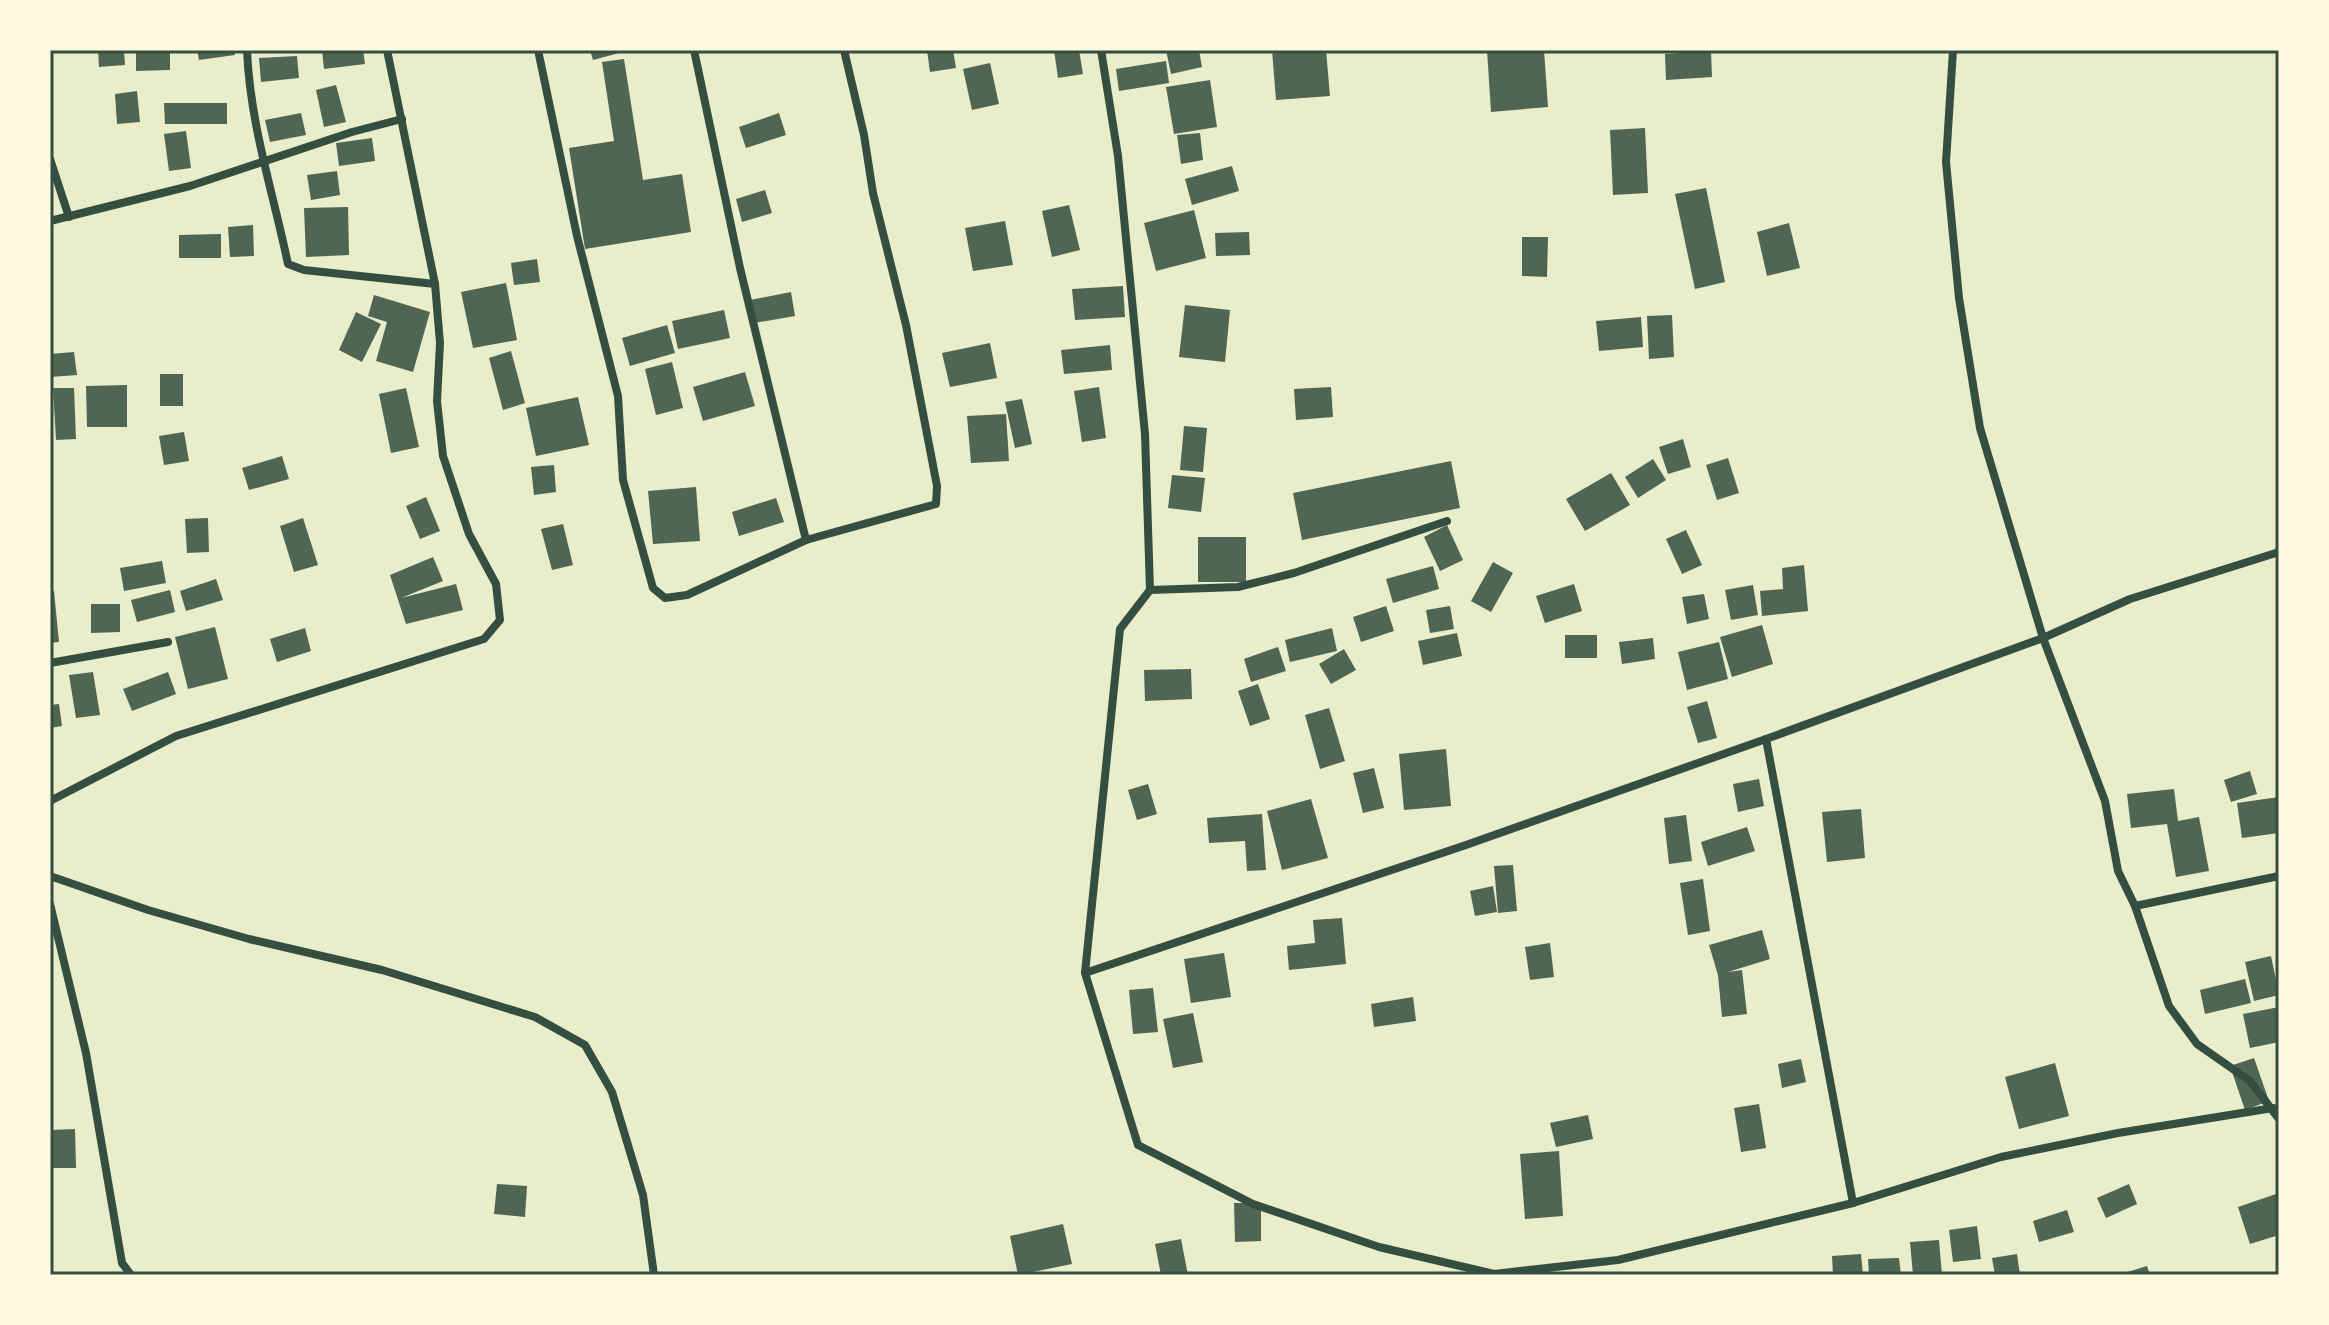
<svg xmlns="http://www.w3.org/2000/svg" width="2329" height="1325" font-family="Jost,sans-serif">
<rect width="100%" height="100%" fill="#e9edc9"/>
<!-- building -->
<g fill="#4f6655">
<polygon points="98,50 124,50 125,65 99,67"/>
<polygon points="136,50 170,50 170,70 136,71"/>
<polygon points="197,50 234,50 235,55 199,60"/>
<polygon points="322,50 363,50 365,64 324,69"/>
<polygon points="590,50 618,50 619,53 593,60"/>
<polygon points="927,50 953,50 956,68 930,72"/>
<polygon points="1054,50 1079,50 1083,74 1058,78"/>
<polygon points="1166,50 1199,50 1202,67 1171,74"/>
<polygon points="1272,50 1326,50 1330,96 1276,100"/>
<polygon points="1487,50 1544,50 1548,107 1491,112"/>
<polygon points="1711,51 1712,77 1666,80 1665,54"/>
<polygon points="297,56 299,78 261,82 259,58"/>
<polygon points="624,59 643,180 682,174 691,232 585,249 569,148 614,141 602,62"/>
<polygon points="1166,61 1169,83 1119,91 1116,69"/>
<polygon points="990,63 999,104 972,110 963,69"/>
<polygon points="1210,80 1217,127 1174,134 1166,87"/>
<polygon points="336,85 346,122 324,127 316,90"/>
<polygon points="137,91 140,122 117,124 115,94"/>
<polygon points="164,103 227,103 227,124 165,124"/>
<polygon points="301,113 306,135 270,142 265,120"/>
<polygon points="779,113 786,135 746,148 739,127"/>
<polygon points="1645,128 1648,193 1613,195 1610,130"/>
<polygon points="186,131 191,168 169,171 164,134"/>
<polygon points="1200,133 1203,160 1181,164 1177,135"/>
<polygon points="372,138 375,161 339,166 336,143"/>
<polygon points="1232,166 1239,191 1192,205 1185,179"/>
<polygon points="337,171 340,195 311,200 307,175"/>
<polygon points="1706,188 1725,282 1695,289 1675,194"/>
<polygon points="765,190 772,213 742,222 736,199"/>
<polygon points="1069,205 1080,250 1052,257 1042,211"/>
<polygon points="348,207 349,255 306,257 304,208"/>
<polygon points="1194,210 1206,258 1156,271 1144,223"/>
<polygon points="1005,221 1013,265 973,271 965,228"/>
<polygon points="1789,223 1800,268 1767,276 1757,232"/>
<polygon points="253,225 254,256 230,257 228,227"/>
<polygon points="1249,232 1250,255 1216,256 1215,233"/>
<polygon points="221,234 221,258 179,258 179,235"/>
<polygon points="1522,237 1548,237 1547,277 1522,276"/>
<polygon points="537,259 540,282 514,285 511,263"/>
<polygon points="506,283 517,340 473,348 461,292"/>
<polygon points="1123,286 1125,317 1075,320 1072,289"/>
<polygon points="791,292 795,316 754,323 750,300"/>
<polygon points="374,295 430,312 413,372 376,361 387,322 368,316"/>
<polygon points="1185,305 1230,310 1225,362 1179,357"/>
<polygon points="724,310 730,338 678,349 672,321"/>
<polygon points="356,312 381,324 362,362 339,350"/>
<polygon points="1672,315 1674,357 1649,359 1647,316"/>
<polygon points="1641,317 1643,347 1599,351 1596,321"/>
<polygon points="667,325 675,353 630,366 622,338"/>
<polygon points="990,343 997,378 950,387 942,353"/>
<polygon points="1110,345 1112,370 1064,374 1061,350"/>
<polygon points="511,351 525,403 503,410 489,358"/>
<polygon points="74,352 77,375 50,377 50,354"/>
<polygon points="672,362 683,408 656,415 645,369"/>
<polygon points="745,372 755,406 703,421 693,387"/>
<rect x="160" y="374" width="23" height="32"/>
<polygon points="127,385 127,427 87,427 86,386"/>
<polygon points="1099,387 1106,438 1082,442 1074,391"/>
<polygon points="1331,387 1333,417 1296,420 1294,389"/>
<polygon points="53,388 74,388 76,439 56,440"/>
<polygon points="406,388 419,447 391,453 379,394"/>
<polygon points="578,397 589,445 536,456 526,408"/>
<polygon points="1022,399 1032,444 1015,448 1005,402"/>
<polygon points="1006,414 1009,461 971,463 967,416"/>
<polygon points="1184,426 1207,428 1203,472 1180,470"/>
<polygon points="184,432 189,461 164,465 159,436"/>
<polygon points="1683,439 1691,467 1668,474 1659,447"/>
<polygon points="282,456 289,479 249,490 242,468"/>
<polygon points="1728,458 1739,493 1717,500 1706,465"/>
<polygon points="1653,459 1666,480 1638,498 1625,477"/>
<polygon points="1451,461 1460,508 1302,540 1293,493"/>
<polygon points="554,465 556,492 534,495 531,467"/>
<polygon points="1611,473 1630,505 1585,531 1566,499"/>
<polygon points="1172,475 1205,478 1201,512 1168,508"/>
<polygon points="696,487 700,541 653,544 648,491"/>
<polygon points="426,497 440,531 420,539 406,506"/>
<polygon points="776,498 784,522 739,536 732,512"/>
<polygon points="208,518 209,552 187,553 185,519"/>
<polygon points="303,518 318,565 294,572 280,526"/>
<polygon points="563,524 573,565 552,570 541,529"/>
<polygon points="1447,525 1463,560 1440,571 1424,537"/>
<polygon points="1686,530 1702,565 1682,574 1666,539"/>
<rect x="1198" y="537" width="48" height="45"/>
<polygon points="433,557 443,581 401,598 456,584 463,610 406,624 390,575"/>
<polygon points="162,561 166,583 124,591 120,568"/>
<polygon points="1493,562 1513,573 1491,612 1471,601"/>
<polygon points="1804,565 1808,611 1762,616 1760,591 1783,589 1782,568"/>
<polygon points="1433,566 1439,589 1393,603 1386,579"/>
<polygon points="216,579 223,600 186,611 180,591"/>
<polygon points="1574,584 1582,611 1545,623 1536,596"/>
<polygon points="1753,585 1758,615 1731,620 1725,590"/>
<polygon points="170,590 175,612 137,622 131,600"/>
<polygon points="54,591 59,642 50,643 50,592"/>
<polygon points="1704,594 1709,619 1687,624 1682,597"/>
<polygon points="91,604 120,604 120,632 91,633"/>
<polygon points="1386,606 1394,631 1361,642 1353,617"/>
<polygon points="1450,606 1454,629 1430,633 1426,610"/>
<polygon points="1762,625 1773,664 1732,677 1720,637"/>
<polygon points="215,627 228,679 188,689 175,637"/>
<polygon points="305,628 311,651 277,662 270,639"/>
<polygon points="1332,628 1337,651 1290,662 1285,640"/>
<polygon points="1457,633 1462,656 1423,665 1418,641"/>
<rect x="1565" y="635" width="32" height="23"/>
<polygon points="1653,638 1655,659 1622,664 1619,642"/>
<polygon points="1719,642 1728,679 1687,690 1678,652"/>
<polygon points="1278,647 1286,671 1251,682 1244,659"/>
<polygon points="1344,649 1356,670 1331,684 1319,664"/>
<polygon points="1191,669 1192,699 1145,701 1144,670"/>
<polygon points="93,672 100,715 76,718 69,675"/>
<polygon points="168,672 176,694 132,711 123,689"/>
<polygon points="1258,684 1270,719 1250,726 1238,691"/>
<polygon points="1707,701 1717,738 1698,743 1687,707"/>
<polygon points="59,704 62,726 50,728 50,705"/>
<polygon points="1329,708 1345,761 1320,769 1305,715"/>
<polygon points="1446,749 1451,806 1404,810 1399,754"/>
<polygon points="1374,768 1384,808 1363,813 1353,773"/>
<polygon points="2250,771 2257,794 2231,802 2224,780"/>
<polygon points="1759,779 1764,806 1738,812 1733,784"/>
<polygon points="1148,784 1157,814 1137,820 1128,790"/>
<polygon points="2174,789 2178,821 2199,817 2209,871 2176,877 2167,824 2131,828 2127,794"/>
<polygon points="2279,797 2279,833 2242,838 2237,803"/>
<polygon points="1311,799 1328,858 1282,870 1267,811"/>
<polygon points="1861,809 1865,858 1827,862 1822,812"/>
<polygon points="1262,814 1266,870 1247,871 1245,841 1209,843 1207,818"/>
<polygon points="1686,815 1692,861 1669,864 1664,818"/>
<polygon points="1747,827 1755,851 1708,866 1701,842"/>
<polygon points="1513,865 1517,911 1498,913 1494,866"/>
<polygon points="1703,879 1710,931 1688,935 1680,883"/>
<polygon points="1493,886 1497,912 1475,916 1470,891"/>
<polygon points="1342,918 1346,964 1289,970 1287,946 1315,943 1313,920"/>
<polygon points="1762,930 1770,959 1728,972 1742,970 1747,1014 1722,1017 1718,975 1709,945"/>
<polygon points="1550,943 1554,977 1530,980 1525,947"/>
<polygon points="1224,953 1231,997 1191,1003 1184,959"/>
<polygon points="2271,956 2279,995 2254,1001 2245,962"/>
<polygon points="2245,979 2251,1003 2205,1014 2200,990"/>
<polygon points="1153,988 1158,1032 1133,1034 1129,990"/>
<polygon points="1413,997 1416,1021 1374,1027 1371,1004"/>
<polygon points="2279,1007 2279,1042 2250,1048 2243,1014"/>
<polygon points="1193,1013 1203,1062 1173,1068 1163,1019"/>
<polygon points="2254,1058 2269,1101 2245,1110 2230,1066"/>
<polygon points="1801,1059 1806,1082 1782,1088 1778,1064"/>
<polygon points="2055,1063 2069,1116 2019,1129 2005,1077"/>
<polygon points="1759,1104 1766,1148 1741,1152 1734,1108"/>
<polygon points="1588,1115 1593,1139 1556,1147 1550,1123"/>
<polygon points="75,1129 76,1168 50,1168 50,1130"/>
<polygon points="1559,1151 1563,1216 1525,1219 1520,1154"/>
<polygon points="497,1184 527,1186 525,1217 494,1214"/>
<polygon points="2129,1184 2137,1204 2106,1218 2097,1198"/>
<polygon points="2279,1193 2279,1235 2250,1244 2238,1207"/>
<polygon points="1234,1203 1261,1203 1261,1241 1235,1242"/>
<polygon points="2067,1210 2074,1232 2039,1242 2033,1221"/>
<polygon points="1063,1224 1072,1264 1018,1275 1010,1236"/>
<polygon points="1977,1226 1981,1259 1953,1262 1949,1230"/>
<polygon points="1181,1239 1188,1275 1161,1275 1155,1244"/>
<polygon points="1939,1240 1942,1275 1913,1275 1910,1242"/>
<polygon points="1861,1254 1863,1275 1833,1275 1832,1256"/>
<polygon points="2017,1254 2020,1275 1995,1275 1992,1258"/>
<polygon points="1899,1258 1901,1275 1869,1275 1868,1259"/>
<polygon points="2147,1266 2150,1275 2121,1275 2121,1274"/>
</g>
<g fill="none" stroke-linecap="round" stroke-linejoin="round">
<!-- minor -->
<g stroke="#344e41" stroke-width="8">
<path d="M247,50c3,74 26,142 41,214l16,6 131,14"/>
<polyline points="538,50 577,236 618,396 623,480 653,588 665,598 687,595 806,540 936,504 937,486 906,325 873,193 864,135 844,50"/>
<polyline points="694,50 740,268 806,540"/>
<polyline points="1101,50 1118,156 1145,434 1150,590"/>
<polyline points="1953,50 1946,162 1959,298 1980,428 2043,638 2105,801 2118,871 2135,906 2169,1006 2197,1044 2250,1081 2279,1119"/>
<polyline points="50,159 69,217"/>
<polyline points="50,221 190,186 352,132 402,119"/>
<polyline points="1447,521 1294,573 1238,587 1150,590 1120,629 1085,973 1138,1145 1253,1204 1379,1247 1494,1274 1618,1260 1853,1203 2001,1157 2118,1133 2273,1108"/>
<polyline points="50,663 168,642"/>
<polyline points="1766,739 1853,1203"/>
<polyline points="50,801 176,736 484,639 500,620 496,584 469,534 443,456 437,401 440,343 435,284 387,50"/>
<polyline points="50,876 148,910 249,939 382,970 535,1017 585,1045 612,1092 643,1195 654,1275"/>
<polyline points="50,904 86,1053 122,1263 131,1275"/>
<polyline points="2135,906 2279,876"/>
<polyline points="1085,973 1466,845 1766,739 2043,638 2130,599 2279,552"/>
</g>
</g>
<!-- border -->
<rect width="2329" height="1325" fill="none" stroke="#fefae0" stroke-width="104"/>
<rect x="52" y="52" width="2225" height="1221" fill="none" stroke="#344e41" stroke-width="3"/>
</svg>
